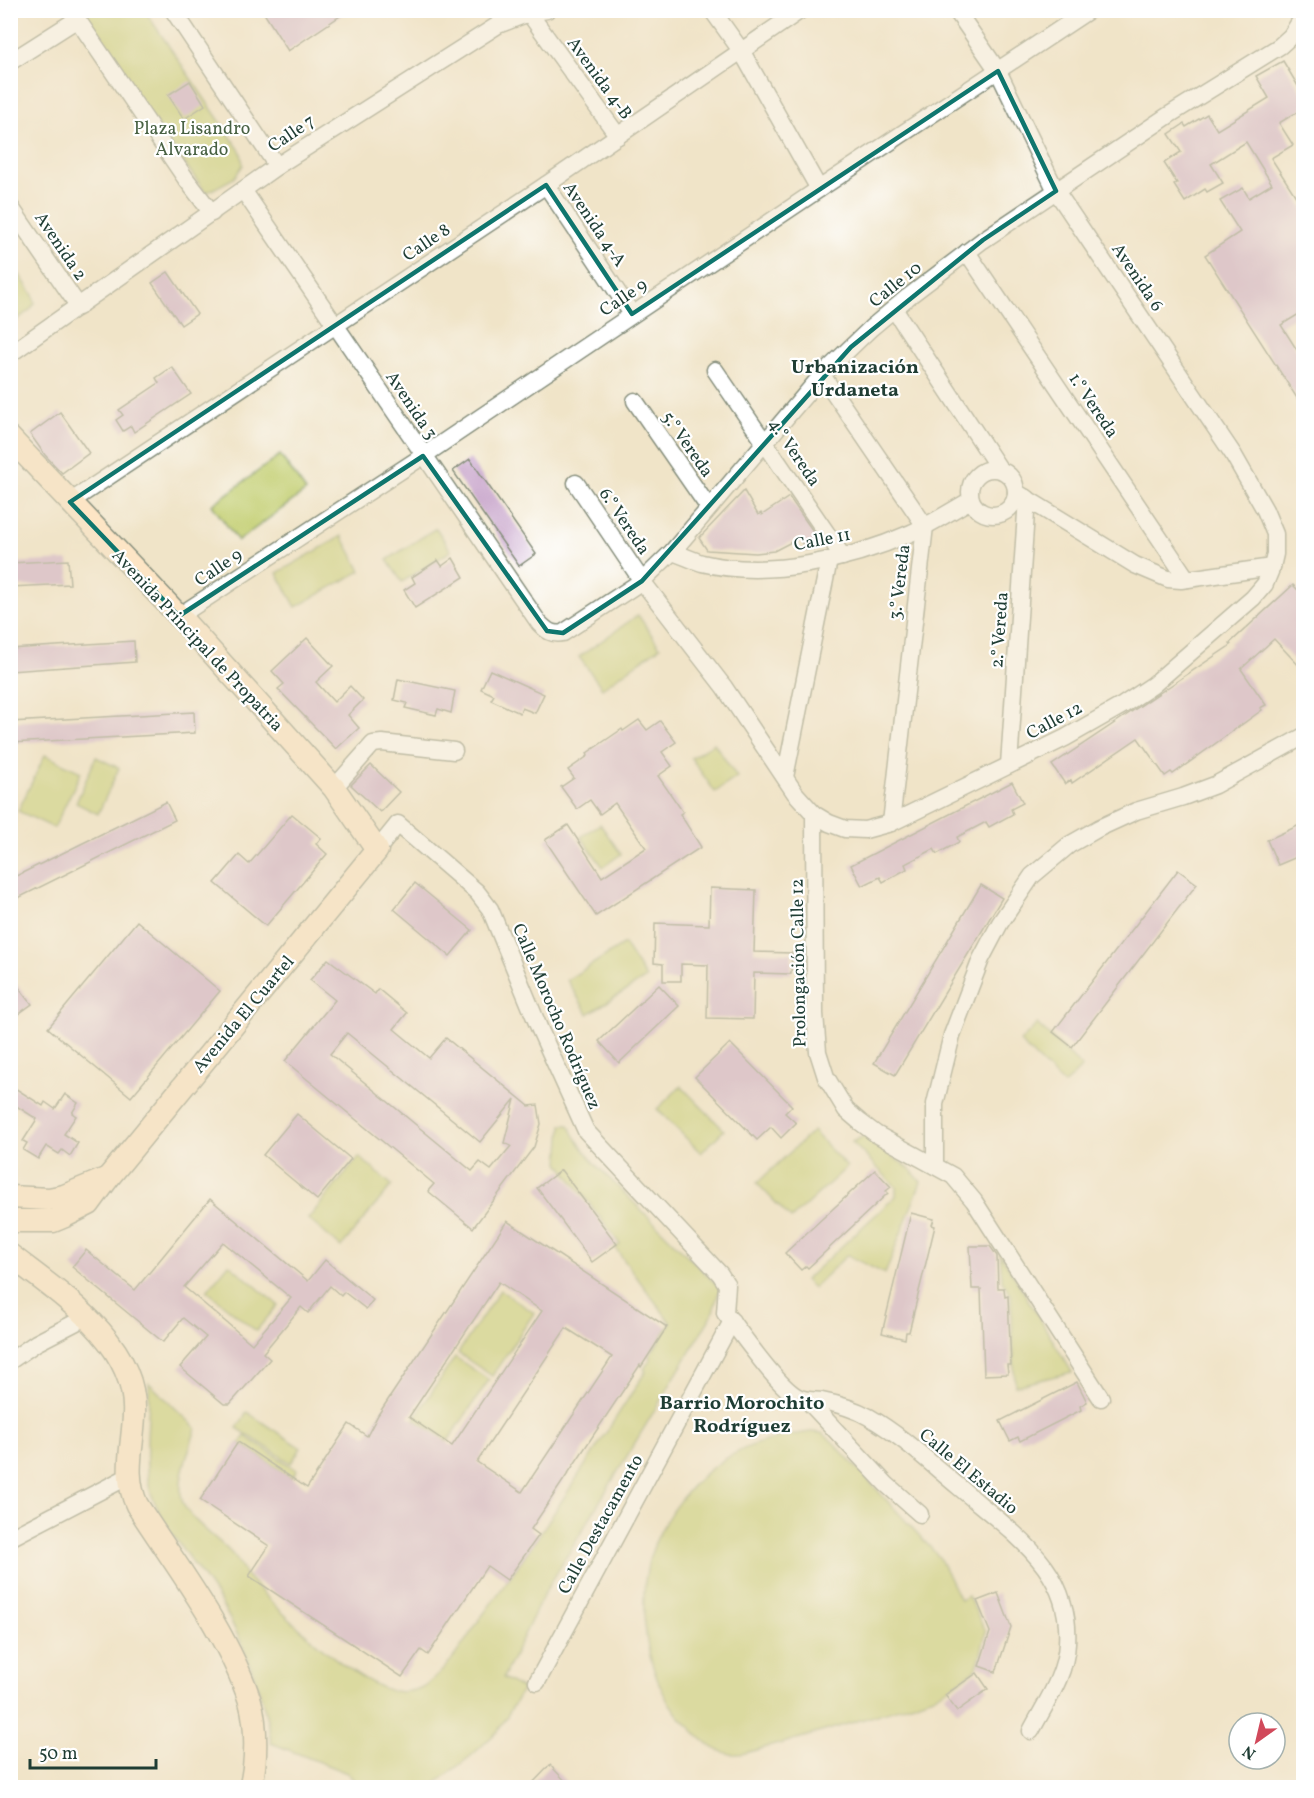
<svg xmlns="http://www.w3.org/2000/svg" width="1314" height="1798" font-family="Vollkorn,serif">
<rect width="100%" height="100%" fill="#fff"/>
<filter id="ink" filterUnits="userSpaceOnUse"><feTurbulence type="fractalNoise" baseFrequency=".0167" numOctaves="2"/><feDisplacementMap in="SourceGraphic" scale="12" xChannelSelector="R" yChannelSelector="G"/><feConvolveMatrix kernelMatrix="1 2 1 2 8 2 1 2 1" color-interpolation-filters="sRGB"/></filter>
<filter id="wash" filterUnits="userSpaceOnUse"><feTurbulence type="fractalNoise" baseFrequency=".008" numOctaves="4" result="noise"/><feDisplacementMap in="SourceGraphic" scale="24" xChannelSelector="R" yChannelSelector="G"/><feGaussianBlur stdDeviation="1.35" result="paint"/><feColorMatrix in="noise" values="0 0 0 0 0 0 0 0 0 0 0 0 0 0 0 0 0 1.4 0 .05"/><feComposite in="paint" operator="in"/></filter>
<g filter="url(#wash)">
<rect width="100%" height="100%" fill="#f0e4c8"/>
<!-- green -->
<g fill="#c2ce70" stroke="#708652" stroke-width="1.5">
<polygon points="74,11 145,11 241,152 243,165 234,178 206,193"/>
<polygon points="11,262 33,295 35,303 30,310 11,324"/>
<polygon points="280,455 306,491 238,541 212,505"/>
<polygon points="436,528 451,551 402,582 387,560"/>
<polygon points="342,536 361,571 296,607 277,573"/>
<polygon points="638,615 660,647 602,688 579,657"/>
<polygon points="714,743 737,777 715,792 691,758"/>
<polygon points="45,755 81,772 54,828 18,811"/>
<polygon points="96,757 119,768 98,814 76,803"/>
<polygon points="600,824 621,854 603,867 581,837"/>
<polygon points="624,944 646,978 588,1014 567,980"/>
<polygon points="1037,1024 1082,1067 1064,1085 1020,1042"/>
<polygon points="681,1086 724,1130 701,1153 657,1109"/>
<path d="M562,1125h7l8,15 17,23 126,125 -8,27 -168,279 -41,84 20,11 -25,42 -26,24 -41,32h-70l-14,-14 -76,-30c-5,-44 -31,-112 -56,-149 -22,-33 -51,-64 -64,-101 -9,-27 -1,-80 -2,-110l47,45c-6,22 -21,52 -13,75 7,18 37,37 50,52 6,6 9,16 15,22 28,32 102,102 141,113 11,3 25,2 35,-4 23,-14 43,-48 58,-70 58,-79 111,-163 164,-245l-2,-2 7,-11 -2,-2 22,-33 -56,-75 5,-4 -61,-81z"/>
<polygon points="813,1131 847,1167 791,1219 757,1183"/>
<polygon points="864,1136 911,1170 921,1182 885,1274 847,1255 813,1288 805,1280 896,1196 896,1187 852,1142"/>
<polygon points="359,1157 392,1185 341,1247 308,1219"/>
<polygon points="1000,1253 1072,1372 1015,1386 1011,1295 1002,1280"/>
<polygon points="229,1264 278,1305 256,1331 207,1291"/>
<polygon points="500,1290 534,1313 492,1376 458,1353"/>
<polygon points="455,1357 489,1380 448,1441 414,1419"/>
<polygon points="247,1412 301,1448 291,1463 237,1428"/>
<path d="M811,1432l11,1 10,8 107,116 21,43 8,-4 18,35c-2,9 -6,32 -11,39 -2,3 -8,6 -11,8 -26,20 -57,27 -87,37 -37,11 -73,23 -110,32 -9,2 -21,7 -30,7 -19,1 -35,-13 -46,-26 -6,-5 -12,-11 -16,-17 -30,-39 -39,-110 -24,-157 12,-37 41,-75 74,-95 27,-17 55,-23 86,-27z"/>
<polygon points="245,1436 297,1470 292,1478 240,1443"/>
</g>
<g id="blocks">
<!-- building -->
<g fill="#c8a5cb" fill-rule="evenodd">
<polygon points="262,10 349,10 288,51"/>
<polygon points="1283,61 1304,96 1304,108 1279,123 1293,145 1271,158 1304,209 1304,311 1281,325 1304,361 1304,409 1205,255 1240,232 1220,201 1243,188 1249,198 1272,184 1246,142 1211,164 1223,183 1207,192 1205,189 1185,202 1174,185 1177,183 1164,163 1181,152 1169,134 1184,124 1186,127 1207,114 1217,130 1269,98 1256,76"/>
<polygon points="190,81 205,105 184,119 168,95"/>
<polygon points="168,272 197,314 181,325 152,283"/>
<polygon points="172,367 191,394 134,432 131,426 123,431 116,420 123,415 119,410 159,383 156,378"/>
<polygon points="60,412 89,453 62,473 45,455 30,434"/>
<polygon points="470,459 536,554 519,566 453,471"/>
<polygon points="744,491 758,515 761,513 762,515 789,497 824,547 806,550 799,538 774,551 756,553 707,550 699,538"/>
<polygon points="453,558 464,577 415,608 404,590 415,583 412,577 438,560 442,566"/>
<polygon points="68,560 70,584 10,587 10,563"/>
<polygon points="1293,585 1304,596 1304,671 1274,639 1241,669 1266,705 1260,708 1262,710 1173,774 1171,772 1165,776 1138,738 1072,783 1071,780 1065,784 1052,765 1231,645 1230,643"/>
<polygon points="307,638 333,666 316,682 334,702 350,686 363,700 348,715 359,728 336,749 278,689 284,684 272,671"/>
<polygon points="134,641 135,662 10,671 10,649"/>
<polygon points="490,670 544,694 535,713 522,708 520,713 491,700 494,695 481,689"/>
<polygon points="398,679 455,691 451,713 438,709 436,715 405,708 407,703 394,700"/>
<polygon points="194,712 195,733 10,743 10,722"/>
<polygon points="639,720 647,730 660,721 676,742 662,752 672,766 658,776 683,812 680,814 701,847 596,916 545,840 568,825 602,877 646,848 615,803 600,814 590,800 577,809 561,787 574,778 568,770 588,756 587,753 622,729 623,731"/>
<polygon points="371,765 399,792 380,812 351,785"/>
<polygon points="1012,782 1023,803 1011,809 1013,814 989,827 986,822 957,837 959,842 937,854 934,849 905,864 907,869 883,882 880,877 862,886 851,865"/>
<polygon points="166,802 175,820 10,902 10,879"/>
<polygon points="292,814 321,838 316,844 327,854 266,926 215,883 239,855 249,864"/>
<polygon points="1304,823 1304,854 1278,865 1267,840"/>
<polygon points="1178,870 1197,884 1072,1047 1053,1032"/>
<polygon points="415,883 472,930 450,956 394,909"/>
<polygon points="981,885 1002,898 895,1075 874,1063"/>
<polygon points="710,888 756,890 754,952 792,953 791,974 754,973 753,1019 707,1018 708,965 681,964 681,981 663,981 663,964 654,963 655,923 709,925"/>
<polygon points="137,921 220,991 131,1097 48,1028"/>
<path d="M328,959l47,35 3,-5 29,24 -13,16 35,29 17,-20 83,68 9,-1 3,19 -7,23 -61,81 -45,-37 6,-7 -149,-123 50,-61 -25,-20zM347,1033l133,109 35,-43 -11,44 7,3 -20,24 -11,-8 -8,9 -142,-117z"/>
<polygon points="10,976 32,1004 10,1020"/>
<polygon points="659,985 679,1006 619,1063 599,1041"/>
<polygon points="730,1043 792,1106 785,1113 796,1123 781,1138 771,1127 757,1140 695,1077"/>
<polygon points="10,1085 43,1106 45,1102 55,1109 65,1094 78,1103 72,1113 76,1116 64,1134 78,1143 70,1156 62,1150 59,1154 46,1146 38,1159 23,1150 27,1143 23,1141 37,1119 10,1102"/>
<polygon points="297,1114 351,1159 317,1200 263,1155"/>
<polygon points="561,1170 617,1244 592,1262 537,1188"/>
<polygon points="875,1170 891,1187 886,1191 888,1193 808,1268 806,1266 801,1270 785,1253"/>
<path d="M210,1199l98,82 17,-21 48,40 -7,9 -22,-17 -3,4 -11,-10 -22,27 -7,-6 -38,46 7,6 -40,45h-6l-44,-37 26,-30 -23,-19 -20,24 -91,-75 14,-17 49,40zM223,1242l68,56 -39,46 -68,-57z"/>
<polygon points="911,1213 934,1219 932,1225 935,1226 909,1332 906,1332 905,1339 882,1333"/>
<path d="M507,1221l160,106 -26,40 -1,-2 -109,164 8,6 -32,45 -20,-14 -59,89 -7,-5 -19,27 -153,-101 20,-30 -69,-46 38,-58 69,46 42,-64 18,12 11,-21zM499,1282l43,29 -90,135 -43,-29zM566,1328l46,29 -90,135 -45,-30z"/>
<polygon points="970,1246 990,1246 997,1256 998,1288 1004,1288 1005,1297 1008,1296 1011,1365 1007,1365 1008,1374 984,1375 981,1289 972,1289"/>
<polygon points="1077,1382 1087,1402 1080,1406 1081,1410 1020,1441 1018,1437 1010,1441 1000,1421"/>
<polygon points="998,1593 1011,1627 996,1672 979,1666 990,1632 977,1601"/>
<polygon points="977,1673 988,1689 957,1711 945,1695"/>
<polygon points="550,1765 572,1788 528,1788"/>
</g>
</g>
</g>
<g filter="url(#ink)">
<use href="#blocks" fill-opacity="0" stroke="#88907e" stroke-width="1.5"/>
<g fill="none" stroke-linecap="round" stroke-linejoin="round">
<!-- minor casing -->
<g stroke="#88907e" stroke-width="19">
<g id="minor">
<polyline points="71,10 186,179 212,213"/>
<polyline points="173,10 277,166"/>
<polyline points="712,10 742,52 819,189"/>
<polyline points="529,13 618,136"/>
<polyline points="10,62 76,20"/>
<polyline points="546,185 632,314"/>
<path d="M243,190l296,433c8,8 13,12 24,10l79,-52 30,-29 150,-177 49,-47 37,-31 75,-57 186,-125 111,-69 11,-10 13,-21"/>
<polyline points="10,206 79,307"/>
<polyline points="967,252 1187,579"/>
<polyline points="894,309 1000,470"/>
<polyline points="10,354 277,166 498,25 529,13 547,10"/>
<polyline points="715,370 843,557"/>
<polyline points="822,375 925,526 891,823"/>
<polyline points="635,401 709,508"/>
<circle cx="993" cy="492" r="23"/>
<polyline points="576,483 642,581 724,687 795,793 814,814 829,823 845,829 865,830 891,823 1065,738 1123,705 1153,685 1253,598 1265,584 1272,567 1275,554 1275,534 1265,510 1233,454 1056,191 998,71 956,10"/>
<polyline points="1016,492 1135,565 1168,579 1181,580 1272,567"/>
<polyline points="70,502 546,185 801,10"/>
<path d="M672,552c10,3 20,8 30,11 66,16 148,-3 209,-30 21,-9 40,-22 60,-33"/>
<polyline points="179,616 423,456 819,189 1089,10"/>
<polyline points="1009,765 1027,498"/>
<polyline points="785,777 829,560"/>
<polyline points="334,788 373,744 382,743 454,751"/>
<polyline points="814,814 815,1014 818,1052 826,1077 846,1110 860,1122 876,1134 953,1176 974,1201 1101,1398"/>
<path d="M377,850l21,-26 79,68 13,17 50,121 46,101 134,143 7,11 -2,28c17,21 50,70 71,83 8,5 17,4 26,5 16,3 33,8 47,16 33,19 61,46 90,70 29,25 62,48 86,80 16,22 24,49 22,76 -1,32 -22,61 -36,88"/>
<polyline points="935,1165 935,1104 952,1035 981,959 1000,923 1032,876 1069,845 1099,828 1136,811 1183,797 1215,785 1304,736"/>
<polyline points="10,1361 36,1343 88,1316"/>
<polyline points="808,1401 886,1484 920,1514"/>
<polyline points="10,1538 129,1476"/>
<polyline points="537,1682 732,1321"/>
</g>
</g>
<!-- secondary casing -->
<g stroke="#88907e" stroke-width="25">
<g id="secondary">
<polyline points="10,438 179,616 334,788 377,850 108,1178 89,1204 65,1216 53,1221 10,1221"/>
<polyline points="10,1197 49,1199 64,1196 108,1178"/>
<path d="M10,1255c50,39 128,88 124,160 -1,31 -11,61 3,90 39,61 90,126 113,196 7,24 7,63 0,87"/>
</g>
</g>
<!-- minor -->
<use href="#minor" stroke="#fff" stroke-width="16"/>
<!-- secondary -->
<use href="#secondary" stroke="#fde5c5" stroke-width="22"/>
</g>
</g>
<!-- marked area -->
<path d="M0 0H1314V1798H0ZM998,71l58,120 -73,49 -132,107 -209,234 -79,52 -16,-2 -124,-175 -244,160 -109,-114 476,-317 86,129z" fill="#f0e4c8" fill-opacity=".55" fill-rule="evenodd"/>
<path fill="none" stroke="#0f766e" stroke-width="4.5" stroke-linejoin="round" d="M998,71l58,120 -73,49 -132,107 -209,234 -79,52 -16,-2 -124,-175 -244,160 -109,-114 476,-317 86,129z"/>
<g text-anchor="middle" stroke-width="4.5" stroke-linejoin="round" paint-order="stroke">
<!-- street labels -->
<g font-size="18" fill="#1f3d34" stroke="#fff">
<text transform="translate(600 78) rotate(54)" y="6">Avenida 4-B</text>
<text transform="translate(291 133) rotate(-34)" y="6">Calle 7</text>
<text transform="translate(595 224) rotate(56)" y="6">Avenida 4-A</text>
<text transform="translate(426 242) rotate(-34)" y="6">Calle 8</text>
<text transform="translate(61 246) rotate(56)" y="6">Avenida 2</text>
<text transform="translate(1138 277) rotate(56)" y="6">Avenida 6</text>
<text transform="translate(895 284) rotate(-39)" y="6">Calle 10</text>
<text transform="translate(623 297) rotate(-34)" y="6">Calle 9</text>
<text transform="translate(412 405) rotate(56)" y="6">Avenida 3</text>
<text transform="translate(1094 405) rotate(56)" y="6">1.° Vereda</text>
<text transform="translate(688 444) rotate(55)" y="6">5.° Vereda</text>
<text transform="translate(795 452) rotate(56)" y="6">4.° Vereda</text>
<text transform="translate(625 521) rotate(56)" y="6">6.° Vereda</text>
<text transform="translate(822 539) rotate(-11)" y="6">Calle 11</text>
<text transform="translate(218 567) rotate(-34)" y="6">Calle 9</text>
<text transform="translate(899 582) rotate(-83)" y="6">3.° Vereda</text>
<text transform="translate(999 630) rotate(-86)" y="6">2.° Vereda</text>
<text transform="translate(198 640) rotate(47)" y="6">Avenida Principal de Propatria</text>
<text transform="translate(1054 720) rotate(-28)" y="6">Calle 12</text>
<text transform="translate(798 963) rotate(-91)" y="6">Prolongación Calle 12</text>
<text transform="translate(243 1014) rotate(-50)" y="6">Avenida El Cuartel</text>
<text transform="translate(557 1016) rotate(67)" y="6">Calle Morocho Rodríguez</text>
<text transform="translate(969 1471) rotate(40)" y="6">Calle El Estadio</text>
<text transform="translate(600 1524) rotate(-61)" y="6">Calle Destacamento</text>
</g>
<!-- park labels -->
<g font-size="18" fill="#486143" stroke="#fff">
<text x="192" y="134">Plaza Lisandro<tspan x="192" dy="21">Alvarado</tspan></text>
</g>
<!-- neighbourhood labels -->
<g font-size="20" font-weight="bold" fill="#1f3d34" stroke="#fff">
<text x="855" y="373">Urbanización<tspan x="855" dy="23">Urdaneta</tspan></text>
<text x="742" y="1409">Barrio Morochito<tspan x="742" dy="23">Rodríguez</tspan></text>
</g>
</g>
<!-- margin -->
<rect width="1314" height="1798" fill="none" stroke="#fff" stroke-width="36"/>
<!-- north arrow -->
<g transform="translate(1257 1741) rotate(214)"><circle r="28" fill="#ffffff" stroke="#a5b1ae" stroke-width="1.5"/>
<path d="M0-4.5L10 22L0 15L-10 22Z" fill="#d1495b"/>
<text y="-9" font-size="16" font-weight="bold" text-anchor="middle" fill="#1f3d34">N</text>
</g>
<!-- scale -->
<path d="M30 1759v9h126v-9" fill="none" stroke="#1f3d34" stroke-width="3"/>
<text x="39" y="1759" font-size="18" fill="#1f3d34" stroke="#ffffff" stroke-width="4.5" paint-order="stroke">50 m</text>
</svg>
